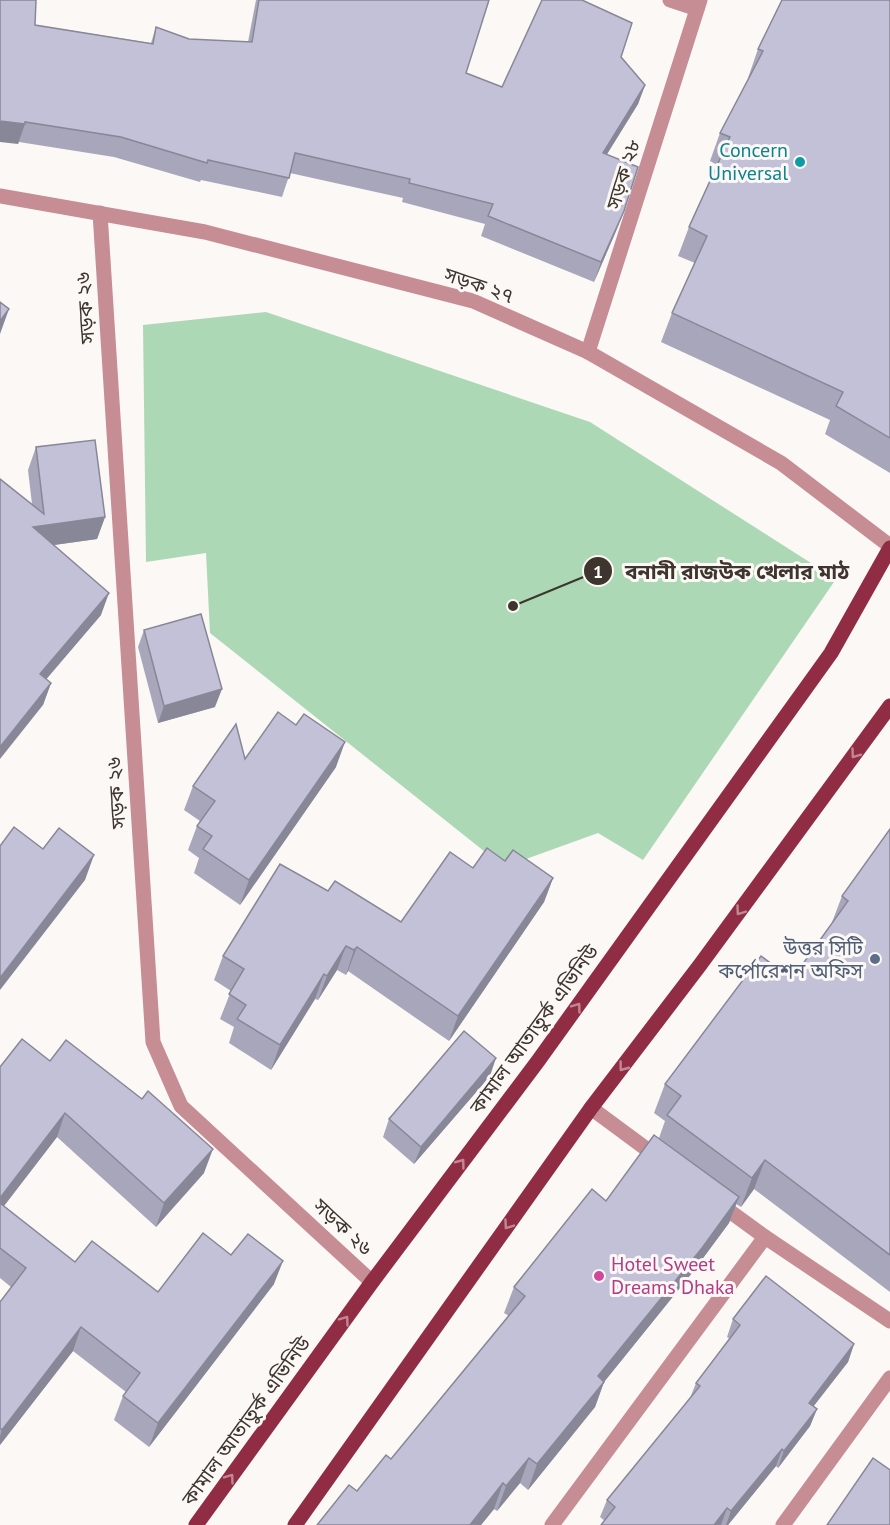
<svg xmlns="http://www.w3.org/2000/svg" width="890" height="1525" font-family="'PT Sans','Noto Sans Bengali',sans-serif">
<rect width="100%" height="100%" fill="#fcf8f5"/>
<!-- park -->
<polygon fill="#add8b5" points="266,312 590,422 836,579 643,860 598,833 504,867 210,633 206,553 146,562 143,325"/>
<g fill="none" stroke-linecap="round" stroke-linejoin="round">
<!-- minor -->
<g stroke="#c68d95" stroke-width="15">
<polyline points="670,0 697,9"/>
<polyline points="0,196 205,232 473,301 588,352 781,463 890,546"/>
<polyline points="100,213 153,1042 181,1106 372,1282"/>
<polyline points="588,352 700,0"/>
<polyline points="591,1108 660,1159"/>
<polyline points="717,1202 765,1237 890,1321"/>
<polyline points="552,1525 765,1237"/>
<polyline points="783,1525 890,1378"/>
</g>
<!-- major -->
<g stroke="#902d44" stroke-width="15">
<polyline points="196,1525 372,1282 538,1061 831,653 890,548"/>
<polyline points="295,1525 591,1108 700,965 890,706"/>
</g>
</g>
<!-- wall -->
<g fill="#a8a6ba">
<polygon points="256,0 489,0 466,73 502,87 621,57 645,85 638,104 607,154 624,211 616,231 594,282 481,236 485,224 402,202 403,198 290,173 282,197 201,180 200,182 114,157 19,142 18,144 35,25 151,43 156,27 189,39 248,42"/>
<polygon points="890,0 890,473 825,434 830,420 661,342 672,313 695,263 678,256 689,227 717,165 710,161 720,133 749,78 748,78 758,49"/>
<polygon points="36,447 105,517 97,539 54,545 101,615 46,679 51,683 43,705 32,504 28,470"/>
<polygon points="144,630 215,707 158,723 138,647"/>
<polygon points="245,759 336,767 240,905 194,873 199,858 188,850 197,826 200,821 184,810 193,786"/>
<polygon points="890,829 890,1292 754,1189 741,1207 736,1204 729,1223 692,1273 604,1382 595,1407 528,1490 520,1483 497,1511 494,1509 481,1525 317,1525 357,1491 391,1459 509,1316 504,1313 514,1287 606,1201 659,1138 665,1121 654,1113 665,1084 792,979 831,925 842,896"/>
<polygon points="505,861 553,878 544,902 449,1041 348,971 346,975 337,970 318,1000 315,999 271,1070 229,1043 234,1027 220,1019 231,991 214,980 223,956 328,891 401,922 473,868"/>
<polygon points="50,1061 204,1173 156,1227 57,1137 4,1206 75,1262 158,1292 231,1255 274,1284 149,1447 114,1420 123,1396 126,1392 73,1351 0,1445 0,1302 11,1287 0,1278 0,1067"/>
<polygon points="490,1076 414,1164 383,1137 389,1119"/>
<polygon points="733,1319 854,1344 848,1362 813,1406 817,1409 810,1426 778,1468 776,1466 728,1525 601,1525 605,1521 600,1517 607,1500 690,1398 696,1383 730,1339 727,1337"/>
</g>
<!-- shaded-wall -->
<g fill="#888797">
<polygon points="645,85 638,104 596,172 603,153"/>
<polygon points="0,121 25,124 18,144 0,142"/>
<polygon points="624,211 616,231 594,282 601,262"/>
<polygon points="9,309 0,334 0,321"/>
<polygon points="105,517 97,539 25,549 33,527"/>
<polygon points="109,593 101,615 32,696 40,674"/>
<polygon points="51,683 43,705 0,759 0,747"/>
<polygon points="222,689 215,707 158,723 164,706"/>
<polygon points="345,742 336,767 240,905 249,880"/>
<polygon points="94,855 85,880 0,990 0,978"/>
<polygon points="553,878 544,902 449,1041 458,1016"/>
<polygon points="346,946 337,970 318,1000 327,976"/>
<polygon points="357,947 348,971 346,975 354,950"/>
<polygon points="324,974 315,999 271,1070 280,1045"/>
<polygon points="496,1058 490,1076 414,1164 421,1147"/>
<polygon points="65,1113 57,1137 0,1211 0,1198"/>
<polygon points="213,1149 204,1173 156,1227 164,1203"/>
<polygon points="765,1160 754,1189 741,1207 752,1178"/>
<polygon points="739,1197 729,1223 692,1273 604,1382 595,1407 528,1490 537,1464 598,1376"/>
<polygon points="283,1261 274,1284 149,1447 158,1423"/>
<polygon points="81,1327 73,1351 0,1445 0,1436 2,1430"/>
<polygon points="854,1344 848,1362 803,1420 809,1403"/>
<polygon points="817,1409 810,1426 778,1468 784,1451"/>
<polygon points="782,1449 776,1466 728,1525 726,1525 731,1511"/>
<polygon points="529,1458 520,1483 497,1511 506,1486"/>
<polygon points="503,1483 494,1509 481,1525 470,1525"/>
<polygon points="727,1508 721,1525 714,1525"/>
</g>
<!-- building -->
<g fill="#c3c1d8" stroke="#888797" stroke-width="1.5">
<polygon points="0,0 36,0 35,25 153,44 156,27 189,39 252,42 259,0 489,0 466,73 502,87 542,0 582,0 632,23 621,57 645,85 603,153 638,167 624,211 601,262 488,216 493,204 409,183 410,179 295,153 289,178 208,160 207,163 121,137 25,122 25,124 0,121"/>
<polygon points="782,0 890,0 890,438 836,406 843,392 672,313 707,236 689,227 730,137 720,133 763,51 758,49"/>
<polygon points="0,302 9,309 0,321"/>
<polygon points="95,440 105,517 33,527 109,593 40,674 51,683 0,747 0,479 44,514 36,447"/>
<polygon points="201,614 222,689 164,706 144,630"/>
<polygon points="278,712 296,725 304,714 345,742 249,880 203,849 212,836 197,826 215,801 193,786 236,724 245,759"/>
<polygon points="14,827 43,849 59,828 94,855 0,978 0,846"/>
<polygon points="890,829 890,1255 765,1160 752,1178 667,1115 681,1096 665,1084 761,956 792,979 848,901 842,896"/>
<polygon points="487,848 505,861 513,850 553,878 458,1016 357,947 354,950 346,946 327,976 324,974 280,1045 237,1019 246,1005 229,994 244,969 223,956 280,864 328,891 335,881 401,922 450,852 473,868"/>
<polygon points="464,1031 496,1058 421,1147 389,1119"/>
<polygon points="22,1039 50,1061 66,1040 142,1099 148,1091 213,1149 164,1203 65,1113 0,1198 0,1067"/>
<polygon points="654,1135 739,1197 702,1248 598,1376 604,1382 537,1464 529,1458 506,1486 503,1483 470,1525 317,1525 349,1485 357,1491 386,1455 391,1459 525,1296 514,1287 592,1189 606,1201"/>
<polygon points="0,1203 75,1262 92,1241 158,1292 203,1233 231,1255 248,1234 283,1261 158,1423 123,1396 140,1373 81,1327 2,1430 0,1428 0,1302 26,1268 0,1248"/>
<polygon points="766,1276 854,1344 809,1403 817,1409 784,1451 782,1449 731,1511 727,1508 714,1525 601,1525 615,1507 607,1500 700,1386 696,1383 740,1325 733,1319"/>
<polygon points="873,1458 890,1470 890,1525 827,1525"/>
</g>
<!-- one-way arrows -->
<defs><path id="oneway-chevron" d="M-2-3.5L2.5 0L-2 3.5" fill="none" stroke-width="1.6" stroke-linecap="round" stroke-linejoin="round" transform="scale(1.5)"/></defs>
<g stroke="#c18894">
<use href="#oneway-chevron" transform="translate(855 754) rotate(126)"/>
<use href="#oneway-chevron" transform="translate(740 911) rotate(126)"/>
<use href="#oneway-chevron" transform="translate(577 1007) rotate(-54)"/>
<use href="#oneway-chevron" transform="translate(623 1067) rotate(127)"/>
<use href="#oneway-chevron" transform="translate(461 1163) rotate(-53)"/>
<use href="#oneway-chevron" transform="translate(508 1225) rotate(125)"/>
<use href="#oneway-chevron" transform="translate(345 1320) rotate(-54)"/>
<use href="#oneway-chevron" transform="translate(230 1478) rotate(-54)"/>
</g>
<!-- markers -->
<circle fill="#0f9aa8" stroke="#fcf8f5" stroke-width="2" cx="800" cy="162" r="6"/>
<circle fill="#5c6f8a" stroke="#fcf8f5" stroke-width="2" cx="875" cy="959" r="6"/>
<circle fill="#d1479c" stroke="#fcf8f5" stroke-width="2" cx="599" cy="1276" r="6"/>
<g text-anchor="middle" stroke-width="6" stroke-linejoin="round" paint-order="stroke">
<!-- culture labels -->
<g font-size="20" fill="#0d838f" stroke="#fcf8f5" text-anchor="end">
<text x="788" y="157">Concern<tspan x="788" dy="23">Universal</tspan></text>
</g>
<!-- street labels -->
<g font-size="20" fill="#3d352e" stroke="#fcf8f5">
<text transform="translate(623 174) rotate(-73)" y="7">সড়ক ২৮</text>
<text transform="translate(479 285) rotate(19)" y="7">সড়ক ২৭</text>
<text transform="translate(85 308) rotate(-94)" y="7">সড়ক ২৬</text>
<text transform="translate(116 793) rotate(-94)" y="7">সড়ক ২৬</text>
<text transform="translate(534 1029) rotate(-54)" y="7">কামাল আতাতুর্ক এভিনিউ</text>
<text transform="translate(343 1227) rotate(43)" y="7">সড়ক ২৬</text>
<text transform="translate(246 1421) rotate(-54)" y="7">কামাল আতাতুর্ক এভিনিউ</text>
</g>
<!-- service labels -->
<g font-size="20" fill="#4e5e75" stroke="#fcf8f5" text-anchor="end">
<text x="863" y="955">উত্তর সিটি<tspan x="863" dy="23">কর্পোরেশন অফিস</tspan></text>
</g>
<!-- hotel labels -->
<g font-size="20" fill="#b23c85" stroke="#fcf8f5" text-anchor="start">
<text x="611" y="1271">Hotel Sweet<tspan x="611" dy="23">Dreams Dhaka</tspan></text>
</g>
</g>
<!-- callouts -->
<path fill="none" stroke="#3d352e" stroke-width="2" d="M513 606L598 571"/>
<g fill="#3d352e" stroke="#fcf8f5" stroke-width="2">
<circle cx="513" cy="606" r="6"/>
<circle cx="598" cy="571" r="15"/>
</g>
<g font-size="18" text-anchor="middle" font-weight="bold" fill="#fff">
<text x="598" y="578">1</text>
</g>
<g font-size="21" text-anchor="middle" font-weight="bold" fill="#3d352e" stroke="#fcf8f5" stroke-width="6" stroke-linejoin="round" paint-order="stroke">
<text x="737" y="579">বনানী রাজউক খেলার মাঠ</text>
</g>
</svg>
